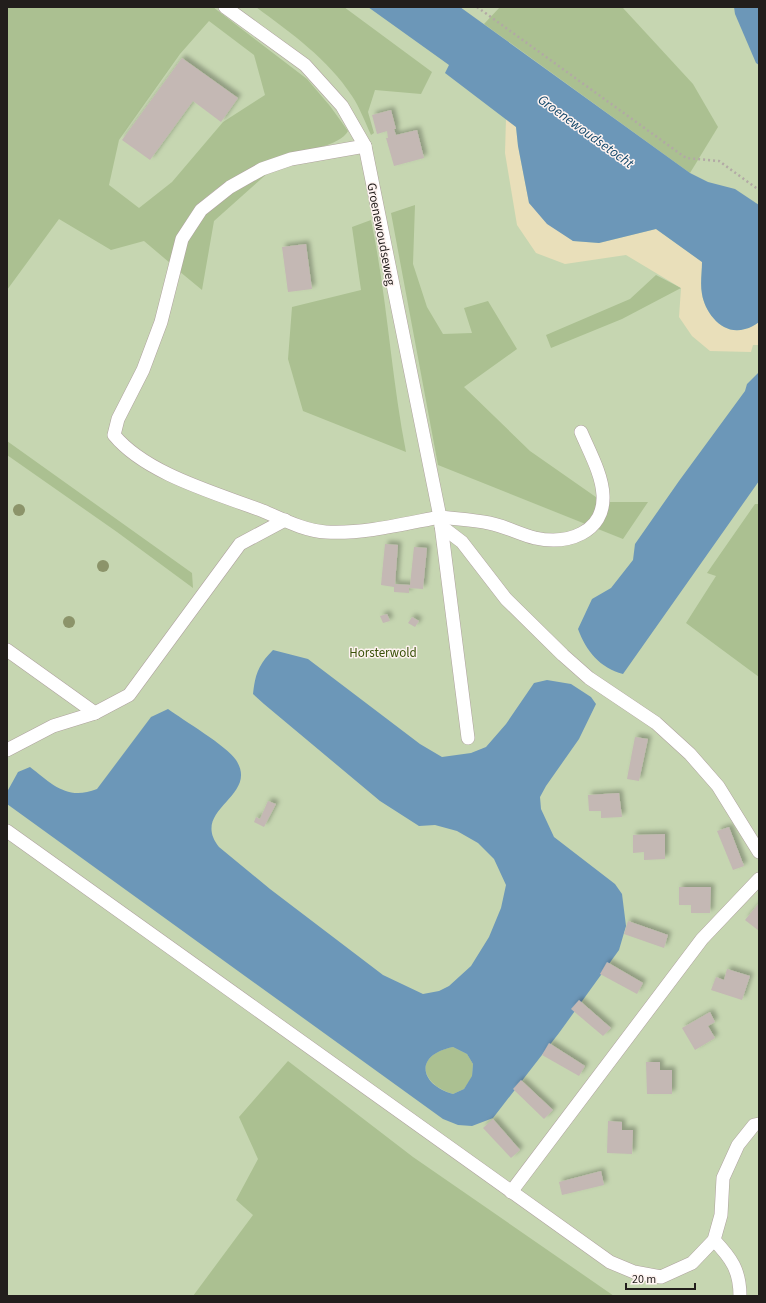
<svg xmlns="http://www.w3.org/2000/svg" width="766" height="1303" font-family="'Source Sans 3',sans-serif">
<defs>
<filter id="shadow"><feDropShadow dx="3.5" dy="-3.5" stdDeviation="2" flood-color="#0004"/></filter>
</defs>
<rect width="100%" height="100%" fill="#f2e6e1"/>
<!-- green -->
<rect fill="#c6d6b1" x="7" y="7" width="752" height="1289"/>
<!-- forest -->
<g fill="#abc091" fill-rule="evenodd">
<path d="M7,7h206l94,72 23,27 18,25c-8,15 -45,20 -61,24 -34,11 -76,30 -97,60 -9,12 -17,34 -20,48l-26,-22 -33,9 -52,-31 -52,71zM209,21l45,34 11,40 -42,27 -51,60 -33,26 -30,-23 10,-45 61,-86z"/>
<path d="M256,7h88l88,65 -11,22 -46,-4 -7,22 6,21 -3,2c-6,-13 -11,-27 -19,-39 -24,-37 -61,-63 -96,-89z"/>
<polygon points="500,7 623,8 693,84 718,127 690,173 484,24"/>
<path d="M269,172l-55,49 -12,69 -23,-19c2,-9 4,-19 7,-28 14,-37 51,-52 83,-71z"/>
<polygon points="415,205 413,264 427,307 443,334 472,333 464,308 488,301 517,349 464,387 530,451 603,502 648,502 623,539 438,465 391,213"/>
<path d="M371,220c16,76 20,155 35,232l-103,-41 -15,-52 4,-52 69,-17 -9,-63z"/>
<polygon points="656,275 681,288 622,319 551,348 546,335 630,299"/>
<polygon points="7,441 192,573 193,588 117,532 7,455"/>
<polygon points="755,504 759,504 759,677 686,623 716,576 707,573"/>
<path d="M453,1047l14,7 6,10 -1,13 -8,12 -11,5c-33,-10 -40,-39 0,-47z"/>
<polygon points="288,1061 413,1157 614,1296 193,1296 253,1215 236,1200 258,1159 239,1117"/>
</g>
<!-- sand -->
<path fill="#e9dfba" d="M506,118l10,9 2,19 11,57 44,38 26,2 57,-14 46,33c0,10 -2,22 0,32 3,19 21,42 43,35 5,-1 10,-4 14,-7v23h-6l-2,7 -41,-1 -18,-15 -13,-19 2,-29 -55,-33 -61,9 -29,-11 -19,-28 -12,-72z"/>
<!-- water -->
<g fill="#6c97b8" fill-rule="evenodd">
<path d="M368,7h92l230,166 18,9 27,7 24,16v117c-4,3 -9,6 -14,7 -22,7 -40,-16 -43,-35 -2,-10 0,-22 0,-32l-46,-33 -57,14 -26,-2 -26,-17 -18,-21 -11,-57 -2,-19 -71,-54 4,-8z"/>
<polygon points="734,7 759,7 759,65 756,63 735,14"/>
<path d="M759,372v109l-136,193c-23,-6 -37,-23 -45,-45l14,-30 19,-11 22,-28 2,-16 44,-63 66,-90 2,-7z"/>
<path d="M273,650l35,9 112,85 22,13 29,-4 15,-6 20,-23 28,-41 13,-3 24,4 20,13 5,7 -17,35 -33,47 -6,11 1,12 13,28 61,47 7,10 4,32 -7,24 -60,83 -66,85 -21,8 -14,-1 -15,-6 -436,-315v-12l11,-20 12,-5c22,17 37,34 67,22l54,-72 17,-8c15,11 59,37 68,51 24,37 -47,49 -17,87l51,42 113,86 40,19 16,-3 10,-5 22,-20 18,-29 12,-29 5,-23 -12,-26 -16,-16 -21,-12 -22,-6 -16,1 -39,-25 -116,-97 -11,-10c2,-20 6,-30 20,-44zM453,1047l14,7 6,10 -1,12 -8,13 -11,5c-33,-9 -40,-39 0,-47z"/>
</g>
<!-- building -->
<g fill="#c4b8b4" filter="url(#shadow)">
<polygon points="182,58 238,98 221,122 193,101 150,160 122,140"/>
<polygon points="391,110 396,129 394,129 396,135 417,130 424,158 394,166 386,138 388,138 387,131 377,134 372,115"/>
<polygon points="306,244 312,289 288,292 282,247"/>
<polygon points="385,544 398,545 395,584 410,585 414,547 427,548 423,589 409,588 409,593 394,592 394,587 381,585"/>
<polygon points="387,614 390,621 383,623 380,616"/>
<polygon points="412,617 419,621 415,627 408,623"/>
<polygon points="635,737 648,739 639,781 627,779"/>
<polygon points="619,793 622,817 601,818 601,811 589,811 588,795"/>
<polygon points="268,801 276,804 264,827 254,822 256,817 260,819"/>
<polygon points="729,827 744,866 733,870 717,831"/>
<polygon points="665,834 665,859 644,860 644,852 633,853 633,835"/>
<polygon points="679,887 711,887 710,913 691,913 691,905 679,905"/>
<polygon points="759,903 759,931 745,920"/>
<polygon points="628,921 668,935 664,948 624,934"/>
<polygon points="607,962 643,983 637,994 600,974"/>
<polygon points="727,969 750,976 742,1000 711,990 716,977 724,980"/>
<polygon points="579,1000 611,1028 603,1036 571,1009"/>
<polygon points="710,1012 715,1022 708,1026 715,1038 695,1050 682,1028"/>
<polygon points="549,1043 585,1066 579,1076 542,1055"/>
<polygon points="646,1062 660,1062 660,1070 672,1070 672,1094 647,1094"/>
<polygon points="521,1080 553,1110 544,1119 513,1089"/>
<polygon points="493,1119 520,1150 511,1158 483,1128"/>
<polygon points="608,1121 622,1122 622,1130 633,1130 632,1154 607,1153"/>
<polygon points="601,1171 604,1185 562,1195 559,1182"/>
</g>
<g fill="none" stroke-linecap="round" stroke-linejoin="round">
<!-- lane casing -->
<g stroke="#afa39f" stroke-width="14">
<g id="lane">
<path d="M225,7l80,58 37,41 23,40 75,371c16,2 33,3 49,6 16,3 30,11 46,15 32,7 70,-5 68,-43 -1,-21 -14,-44 -22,-63"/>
<path d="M365,146l-74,13 -29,10 -32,18 -29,23 -19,29 -21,83 -18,48 -25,49 -4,16c32,39 102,58 149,76 19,8 42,20 63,21 38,2 77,-8 114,-15l28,221"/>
<polyline points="441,526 462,542 506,599 563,655 589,678 656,723 690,754 718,786 759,852"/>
<polyline points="7,650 95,713"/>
<polyline points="7,750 53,726 95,713 129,695 240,544 285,520"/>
<polyline points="7,831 610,1262 634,1272 661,1277 692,1263 714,1240 721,1215 723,1178 738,1145 754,1125 759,1124"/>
<polyline points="511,1192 702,939 759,879"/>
<path d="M714,1240c17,18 26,30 26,56"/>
</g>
</g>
<!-- path -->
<polyline stroke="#b2a9a5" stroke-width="2.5" stroke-dasharray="2 3" stroke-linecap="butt" points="477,7 686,158 719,161 759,190"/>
<!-- lane -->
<use href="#lane" stroke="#fff" stroke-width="13"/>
</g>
<!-- trees -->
<g fill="#8c946a">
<circle cx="19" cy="510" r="6"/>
<circle cx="103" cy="566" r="6"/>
<circle cx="69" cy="622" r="6"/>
</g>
<g text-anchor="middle" stroke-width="3" stroke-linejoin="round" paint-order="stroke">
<!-- street labels -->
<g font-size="13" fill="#221e1c" stroke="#fef3f0">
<text transform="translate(382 234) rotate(79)" y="5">Groenewoudseweg</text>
</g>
<!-- park labels -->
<g font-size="13" fill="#395108" stroke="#fef3f0">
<text x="383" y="657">Horsterwold</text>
</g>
<!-- water labels -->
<g font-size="14" font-style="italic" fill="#174b6d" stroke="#fef3f0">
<text transform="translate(586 131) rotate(36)" y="5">Groenewoudsetocht</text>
</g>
</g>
<!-- border -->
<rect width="766" height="1303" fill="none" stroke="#221e1c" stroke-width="16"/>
<!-- scale -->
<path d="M626 1283v6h69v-6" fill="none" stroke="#221e1c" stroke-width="2"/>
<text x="632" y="1283" font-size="12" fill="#221e1c" stroke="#fef3f0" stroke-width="3" paint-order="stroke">20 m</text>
</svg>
